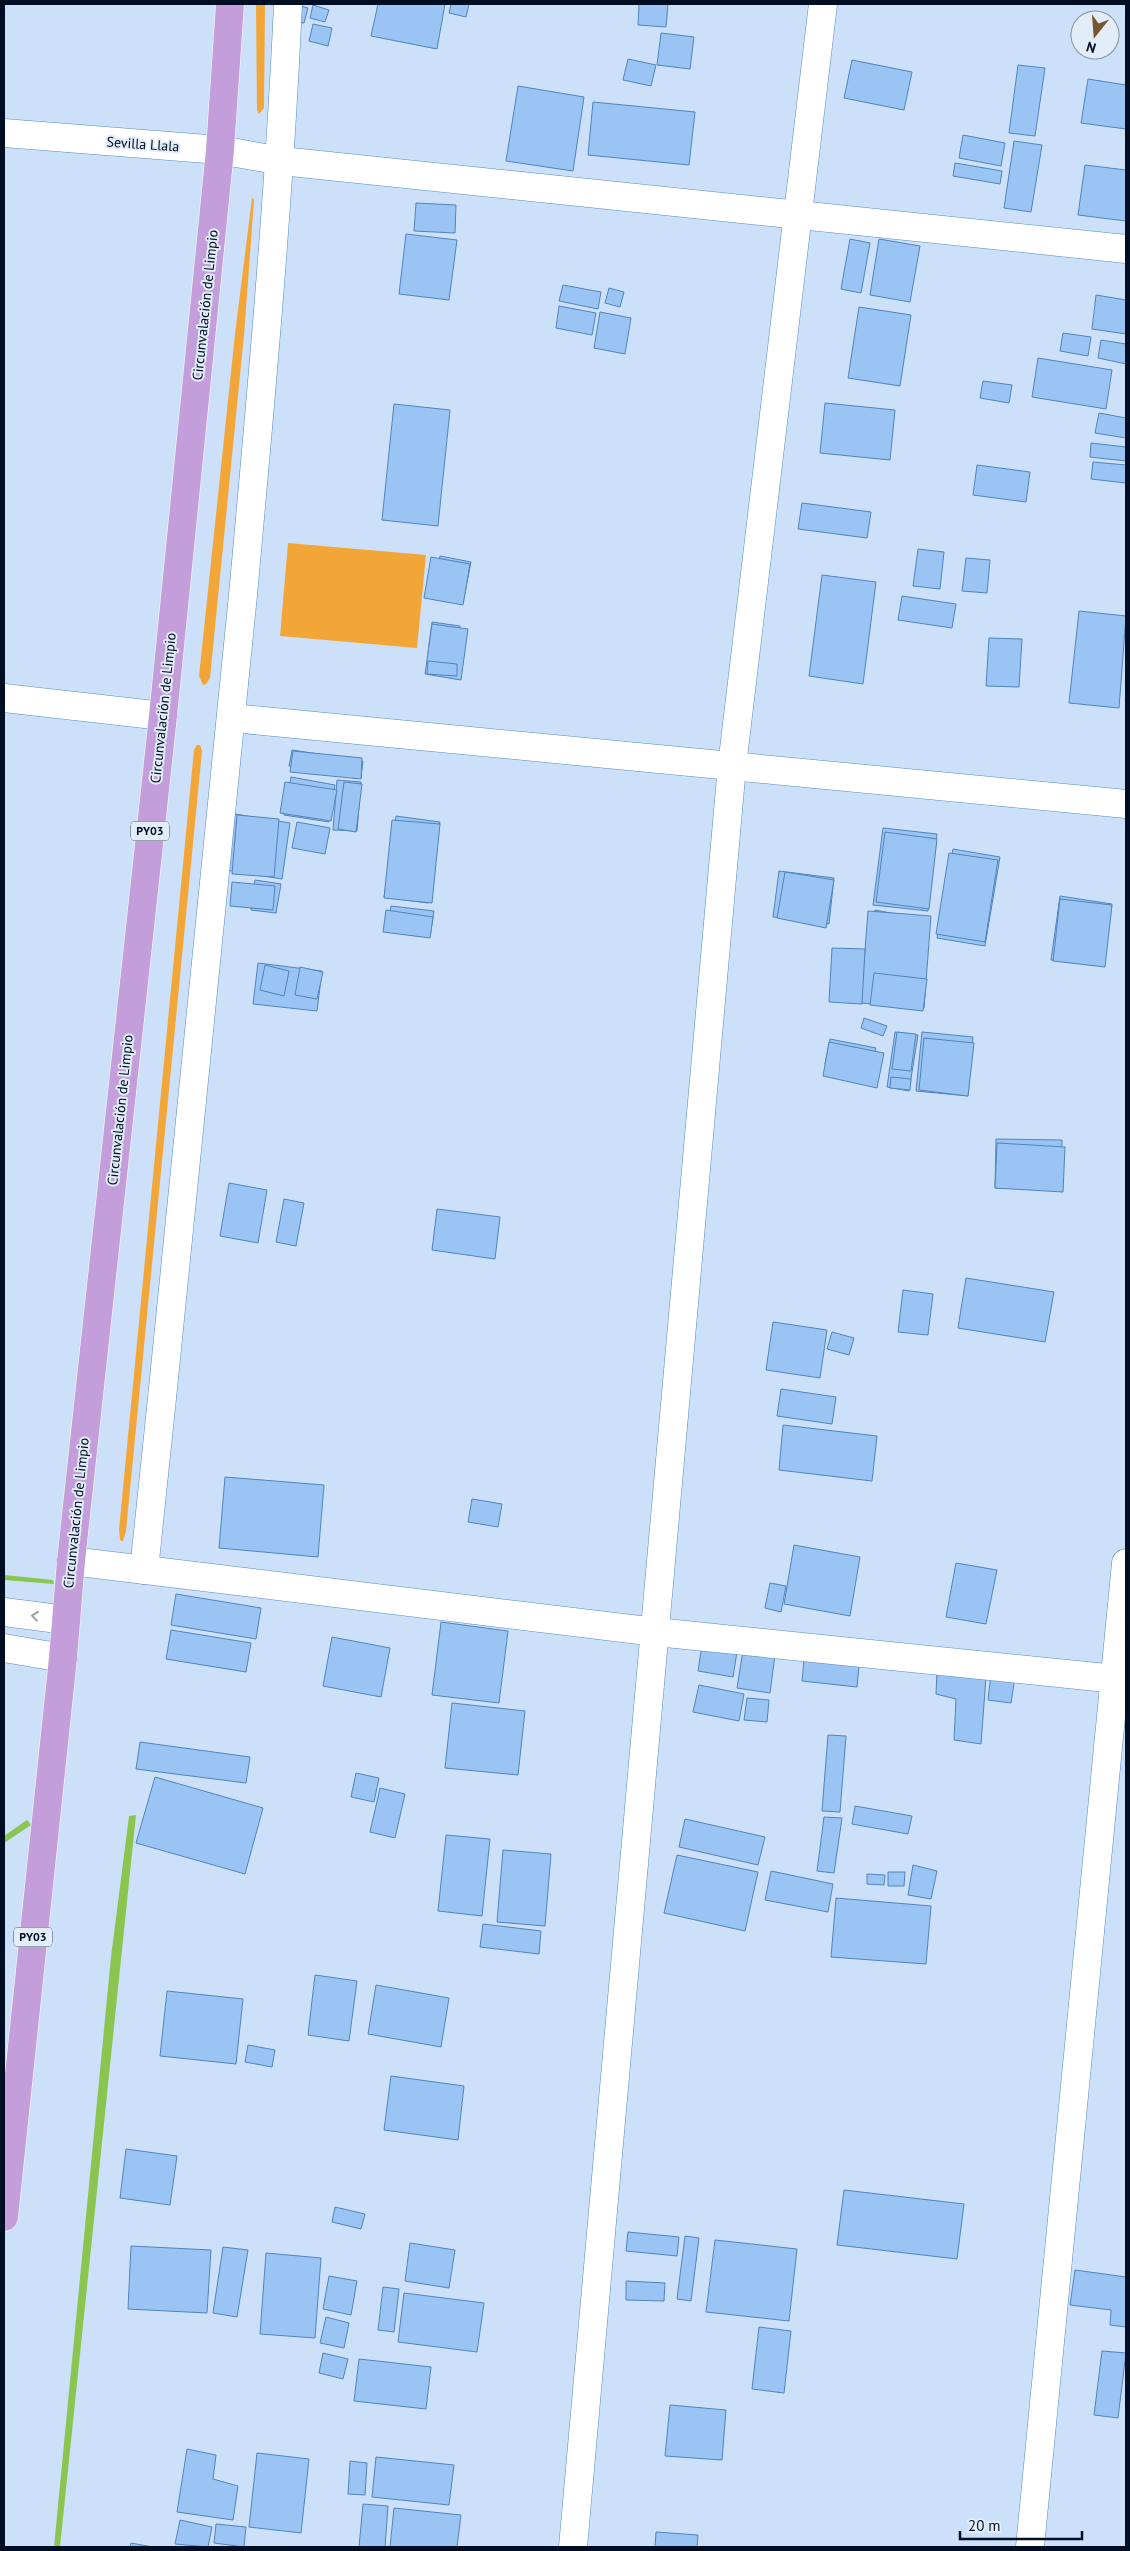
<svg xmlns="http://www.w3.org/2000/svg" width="1130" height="2551" font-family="'PT Sans',sans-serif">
<rect width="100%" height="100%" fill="#cce1f9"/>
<!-- green -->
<g fill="#f1a637">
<polygon points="256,4 265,4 264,108 259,114 257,110"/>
<polygon points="252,198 254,200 244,335 210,678 206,684 203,685 199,676 235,334"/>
<polygon points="288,543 426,555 417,648 280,636"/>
<polygon points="197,745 200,745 202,751 126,1531 123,1541 120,1540 119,1530 194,750"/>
</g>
<!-- water -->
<g fill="#8ac550">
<polygon points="4,1575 53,1580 54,1584 4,1580"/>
<polygon points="136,1815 60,2547 54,2547 111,1957 129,1816"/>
<polygon points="27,1820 31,1825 4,1843 4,1836"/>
</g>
<!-- building -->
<g fill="#9ac4f3" stroke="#5184bb">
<polygon points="293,4 308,8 304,23 289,20"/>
<polygon points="378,4 445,4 437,49 371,36"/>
<polygon points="451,4 469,4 466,17 449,13"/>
<polygon points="639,4 668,4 666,27 638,25"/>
<polygon points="313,5 329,10 325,22 310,18"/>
<polygon points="313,24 332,28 328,46 309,41"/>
<polygon points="661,33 694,37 690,69 657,65"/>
<polygon points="628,59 656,65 651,86 623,80"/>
<polygon points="852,60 912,72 904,110 844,98"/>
<polygon points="1018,65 1045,68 1035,136 1009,133"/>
<polygon points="1088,79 1126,85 1126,129 1081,123"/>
<polygon points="518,86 584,97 573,171 506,161"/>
<polygon points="593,102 695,112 689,165 588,155"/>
<polygon points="963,135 1005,143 1001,166 959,158"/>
<polygon points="1014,141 1042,145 1031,212 1004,208"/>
<polygon points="955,163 1002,171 1000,184 953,176"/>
<polygon points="1085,165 1126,170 1126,221 1078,215"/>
<polygon points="416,203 456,205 455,233 414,231"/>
<polygon points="406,234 457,240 449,300 399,294"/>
<polygon points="850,239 870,243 861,293 841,289"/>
<polygon points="879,239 920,246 910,302 870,295"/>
<polygon points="563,285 601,292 598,309 559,301"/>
<polygon points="609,288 624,292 620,307 605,303"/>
<polygon points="1096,295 1126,300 1126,334 1092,329"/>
<polygon points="559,306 596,313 592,335 556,328"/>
<polygon points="859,307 911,315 900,386 848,378"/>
<polygon points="600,312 631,318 625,354 594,348"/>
<polygon points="1063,333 1091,337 1088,356 1060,351"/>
<polygon points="1101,340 1126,344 1126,364 1098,358"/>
<polygon points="1038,358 1112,370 1106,409 1032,397"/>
<polygon points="983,381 1012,385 1009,403 980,398"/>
<polygon points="825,403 895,410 890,460 820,453"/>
<polygon points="394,404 450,410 438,526 382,520"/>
<polygon points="1099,413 1126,418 1126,438 1095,433"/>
<polygon points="1091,443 1126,447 1126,461 1090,457"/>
<polygon points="1093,462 1126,465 1126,483 1091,479"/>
<polygon points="977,465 1030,472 1026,502 973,495"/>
<polygon points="802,503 871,512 867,538 798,529"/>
<polygon points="918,549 944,552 940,589 913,586"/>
<polygon points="440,556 471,562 463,603 432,597"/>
<polygon points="431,557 470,564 463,605 424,598"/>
<polygon points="966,558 990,560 987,593 962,591"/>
<polygon points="822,575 876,582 863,684 809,676"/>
<polygon points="902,596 956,604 952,628 898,620"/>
<polygon points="1079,611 1126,616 1119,708 1069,703"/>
<polygon points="432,622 460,626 456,657 428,653"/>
<polygon points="432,624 468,629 461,680 425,674"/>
<polygon points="989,638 1022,639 1019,687 986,686"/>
<polygon points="428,661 457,664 457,676 427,674"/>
<polygon points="292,750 363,761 361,778 289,766"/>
<polygon points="293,751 362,758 361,779 290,772"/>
<polygon points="291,777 335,785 329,822 284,815"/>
<polygon points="337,780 361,782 357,831 333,830"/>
<polygon points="285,782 337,790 331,821 280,813"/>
<polygon points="344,782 362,784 356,832 338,829"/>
<polygon points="235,814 290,823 282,879 226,870"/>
<polygon points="237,815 279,819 274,877 232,874"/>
<polygon points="396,816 440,822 428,903 384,897"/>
<polygon points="392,820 440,824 432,903 384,898"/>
<polygon points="297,822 330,828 325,854 292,848"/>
<polygon points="883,828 937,834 928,911 873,905"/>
<polygon points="885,832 937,839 929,909 876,902"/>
<polygon points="953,849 1000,857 985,946 937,938"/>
<polygon points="949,853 998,860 985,942 936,934"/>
<polygon points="779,871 834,878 829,924 773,917"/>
<polygon points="785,872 834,880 826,928 777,918"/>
<polygon points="255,880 281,884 276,913 251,910"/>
<polygon points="232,882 275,886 273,910 230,906"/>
<polygon points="1060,896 1112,904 1103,966 1051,960"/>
<polygon points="1060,899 1112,905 1105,967 1053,961"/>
<polygon points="391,906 434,911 430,937 387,932"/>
<polygon points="386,910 433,917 430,938 383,932"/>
<polygon points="875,910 927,920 918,973 865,963"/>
<polygon points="868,911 931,916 924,1008 861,1003"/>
<polygon points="832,948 865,949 862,1004 829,1002"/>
<polygon points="258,963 322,971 317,1011 253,1004"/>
<polygon points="265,965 289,971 284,996 260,990"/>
<polygon points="300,967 323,972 317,999 295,995"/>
<polygon points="874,973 927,979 923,1011 870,1005"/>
<polygon points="864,1018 887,1026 883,1036 861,1028"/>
<polygon points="895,1032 918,1035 909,1091 887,1087"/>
<polygon points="897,1032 916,1034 911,1071 892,1069"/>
<polygon points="922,1032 973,1037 968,1096 916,1091"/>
<polygon points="924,1038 974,1043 968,1096 919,1090"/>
<polygon points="830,1039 876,1048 871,1073 825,1064"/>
<polygon points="829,1042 884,1053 877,1088 823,1076"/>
<polygon points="891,1077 911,1079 910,1090 890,1088"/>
<polygon points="996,1139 1062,1140 1061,1189 995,1188"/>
<polygon points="997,1143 1065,1147 1063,1192 995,1188"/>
<polygon points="229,1183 267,1190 258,1243 220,1236"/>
<polygon points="284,1199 304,1203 296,1246 276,1242"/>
<polygon points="437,1209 500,1217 495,1259 432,1250"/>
<polygon points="966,1278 1054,1292 1045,1342 958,1328"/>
<polygon points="903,1290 933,1294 928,1335 898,1332"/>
<polygon points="773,1322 827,1330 820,1378 766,1370"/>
<polygon points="832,1332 854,1338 849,1355 827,1349"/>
<polygon points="781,1389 836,1397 832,1424 777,1416"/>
<polygon points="783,1425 877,1436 872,1481 779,1470"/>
<polygon points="225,1477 324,1485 318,1557 219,1548"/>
<polygon points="472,1499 502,1504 498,1527 468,1522"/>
<polygon points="794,1545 860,1557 850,1616 784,1604"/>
<polygon points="956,1563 997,1570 986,1624 946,1617"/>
<polygon points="770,1583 786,1586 781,1612 765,1608"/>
<polygon points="176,1594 261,1608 256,1639 171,1625"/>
<polygon points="441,1622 508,1631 499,1703 432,1695"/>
<polygon points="171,1630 251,1643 246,1672 166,1659"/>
<polygon points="332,1637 390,1648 381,1697 323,1686"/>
<polygon points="702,1645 737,1652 733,1677 698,1671"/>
<polygon points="743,1650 775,1655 770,1693 737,1688"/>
<polygon points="804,1660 859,1666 857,1687 802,1681"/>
<polygon points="937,1672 986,1677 981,1744 954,1740 956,1699 936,1694"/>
<polygon points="991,1674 1015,1677 1011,1703 988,1700"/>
<polygon points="699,1685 744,1694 739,1721 693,1712"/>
<polygon points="747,1698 769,1700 767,1722 744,1720"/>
<polygon points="452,1703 525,1711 518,1775 445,1768"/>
<polygon points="828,1735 846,1736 840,1812 822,1811"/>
<polygon points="140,1742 250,1757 246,1783 136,1769"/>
<polygon points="356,1773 379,1778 374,1802 351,1797"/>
<polygon points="155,1777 263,1808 245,1874 136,1843"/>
<polygon points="380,1788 405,1794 395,1838 370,1832"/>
<polygon points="855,1806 912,1816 908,1834 852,1824"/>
<polygon points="824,1817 842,1818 834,1873 817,1871"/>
<polygon points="685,1819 765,1837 758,1865 679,1847"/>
<polygon points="446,1835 490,1839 482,1916 438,1911"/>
<polygon points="503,1850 551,1854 545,1926 497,1922"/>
<polygon points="677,1855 758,1872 745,1931 664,1913"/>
<polygon points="913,1865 937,1871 931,1899 908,1895"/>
<polygon points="771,1871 833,1884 828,1912 765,1900"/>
<polygon points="888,1872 905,1872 904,1886 888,1886"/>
<polygon points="867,1874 885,1875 884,1885 867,1884"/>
<polygon points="836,1898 931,1906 926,1964 831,1957"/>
<polygon points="483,1924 541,1931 539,1954 480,1947"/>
<polygon points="315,1975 357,1981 349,2041 308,2035"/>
<polygon points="376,1985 449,1998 441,2047 368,2034"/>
<polygon points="167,1991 243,1999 236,2064 160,2056"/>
<polygon points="248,2045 275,2050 272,2067 245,2062"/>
<polygon points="391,2076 464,2086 458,2140 384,2130"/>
<polygon points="126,2149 177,2156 170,2205 120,2198"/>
<polygon points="844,2190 964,2204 957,2259 837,2245"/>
<polygon points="335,2207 365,2214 361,2229 332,2222"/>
<polygon points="628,2232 679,2237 677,2256 626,2251"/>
<polygon points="685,2236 699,2238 691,2301 677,2299"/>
<polygon points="715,2240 797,2249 789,2321 706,2312"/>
<polygon points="410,2243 455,2250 449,2288 405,2281"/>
<polygon points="131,2246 211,2250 207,2313 128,2309"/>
<polygon points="223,2247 248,2250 237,2317 213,2313"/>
<polygon points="266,2253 321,2258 315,2338 260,2334"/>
<polygon points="1075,2270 1126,2277 1126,2327 1110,2325 1111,2310 1070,2305"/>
<polygon points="329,2276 357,2281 351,2315 323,2309"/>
<polygon points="626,2281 665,2283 664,2301 626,2300"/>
<polygon points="383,2287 399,2289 394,2332 378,2330"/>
<polygon points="404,2293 484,2303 477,2352 398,2342"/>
<polygon points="326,2317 349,2323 344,2348 320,2343"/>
<polygon points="759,2327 791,2331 784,2393 752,2389"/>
<polygon points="1102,2351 1126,2353 1118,2418 1094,2415"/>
<polygon points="323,2353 348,2359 343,2379 319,2373"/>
<polygon points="359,2359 431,2367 426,2409 354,2401"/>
<polygon points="670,2405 726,2410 722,2460 665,2456"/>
<polygon points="187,2449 216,2455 213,2479 238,2486 233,2520 177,2512"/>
<polygon points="257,2453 309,2459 301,2533 249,2527"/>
<polygon points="376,2457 454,2465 449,2505 372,2497"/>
<polygon points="350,2461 367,2463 365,2495 348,2494"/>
<polygon points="363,2504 388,2506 385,2547 359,2547"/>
<polygon points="394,2508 461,2515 457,2547 390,2547"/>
<polygon points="180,2520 212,2527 208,2547 175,2544"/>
<polygon points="216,2524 246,2527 244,2547 214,2543"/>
<polygon points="656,2532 698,2535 697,2547 655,2547"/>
<polygon points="131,2543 153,2547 130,2547"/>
</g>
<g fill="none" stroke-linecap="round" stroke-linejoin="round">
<!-- minor casing -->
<g stroke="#578ac2" stroke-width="29">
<g id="minor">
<polyline points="4,133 220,150"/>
<polyline points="281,161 1126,249"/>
<polyline points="4,698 163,716"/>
<polyline points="232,718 1126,804"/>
<polyline points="71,1561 656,1632 1126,1680"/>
<path d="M144,1570c34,-325 69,-650 99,-975 18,-197 36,-394 45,-591"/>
<polyline points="573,2547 732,766 823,4"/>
<polyline points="1030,2547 1126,1563"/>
</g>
</g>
<!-- tertiary casing -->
<g stroke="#578ac2" stroke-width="29">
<g id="tertiary">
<polyline points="220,150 281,161"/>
<polyline points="4,1612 66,1620"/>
<polyline points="4,1648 63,1658"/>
</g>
</g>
<!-- trunk casing -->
<g stroke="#fff" stroke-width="29">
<polyline id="trunk" points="4,2217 63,1658 71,1561 163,716 220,150 230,4"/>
</g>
<!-- minor -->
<use href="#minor" stroke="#fff" stroke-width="28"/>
<!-- tertiary -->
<use href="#tertiary" stroke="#fff" stroke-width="28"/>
<!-- trunk -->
<use href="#trunk" stroke="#c49edb" stroke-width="28"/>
</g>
<!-- one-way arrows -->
<defs><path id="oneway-chevron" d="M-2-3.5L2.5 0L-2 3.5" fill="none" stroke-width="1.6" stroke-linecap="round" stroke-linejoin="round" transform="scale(1.25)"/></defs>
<use stroke="#999fa7" href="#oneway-chevron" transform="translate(35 1616) rotate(-173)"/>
<g text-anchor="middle" stroke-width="4" stroke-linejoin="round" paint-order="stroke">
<!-- shield labels -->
<g fill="#e2edf9" stroke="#445163" stroke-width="1">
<rect x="131" y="821.5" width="38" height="19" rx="4"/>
<rect x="14" y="1927.5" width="38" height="19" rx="4"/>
</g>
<g font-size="12" font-weight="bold" fill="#000e23">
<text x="150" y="835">PY03</text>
<text x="33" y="1941">PY03</text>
</g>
<!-- street labels -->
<g font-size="14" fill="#000e23" stroke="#e2edf9">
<text transform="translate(143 144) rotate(4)" y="5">Sevilla Llala</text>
<text transform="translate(205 305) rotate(-84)" y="5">Circunvalación de Limpio</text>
<text transform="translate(163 708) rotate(-84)" y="5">Circunvalación de Limpio</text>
<text transform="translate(120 1110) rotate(-84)" y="5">Circunvalación de Limpio</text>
<text transform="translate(76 1513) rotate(-84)" y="5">Circunvalación de Limpio</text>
</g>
</g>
<!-- border -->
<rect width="1130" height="2551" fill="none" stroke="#000e23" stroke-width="10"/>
<!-- north arrow -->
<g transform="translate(1095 35) rotate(197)"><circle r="24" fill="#e2edf9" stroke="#8894a3"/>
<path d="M0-4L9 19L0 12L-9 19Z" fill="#77572d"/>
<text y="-8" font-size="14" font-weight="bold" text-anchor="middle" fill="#000e23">N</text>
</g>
<!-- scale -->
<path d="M960 2531v8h122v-8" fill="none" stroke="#000e23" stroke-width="2.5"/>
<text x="968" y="2531" font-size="15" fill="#000e23" stroke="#e2edf9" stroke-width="4" paint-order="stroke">20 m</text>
</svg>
